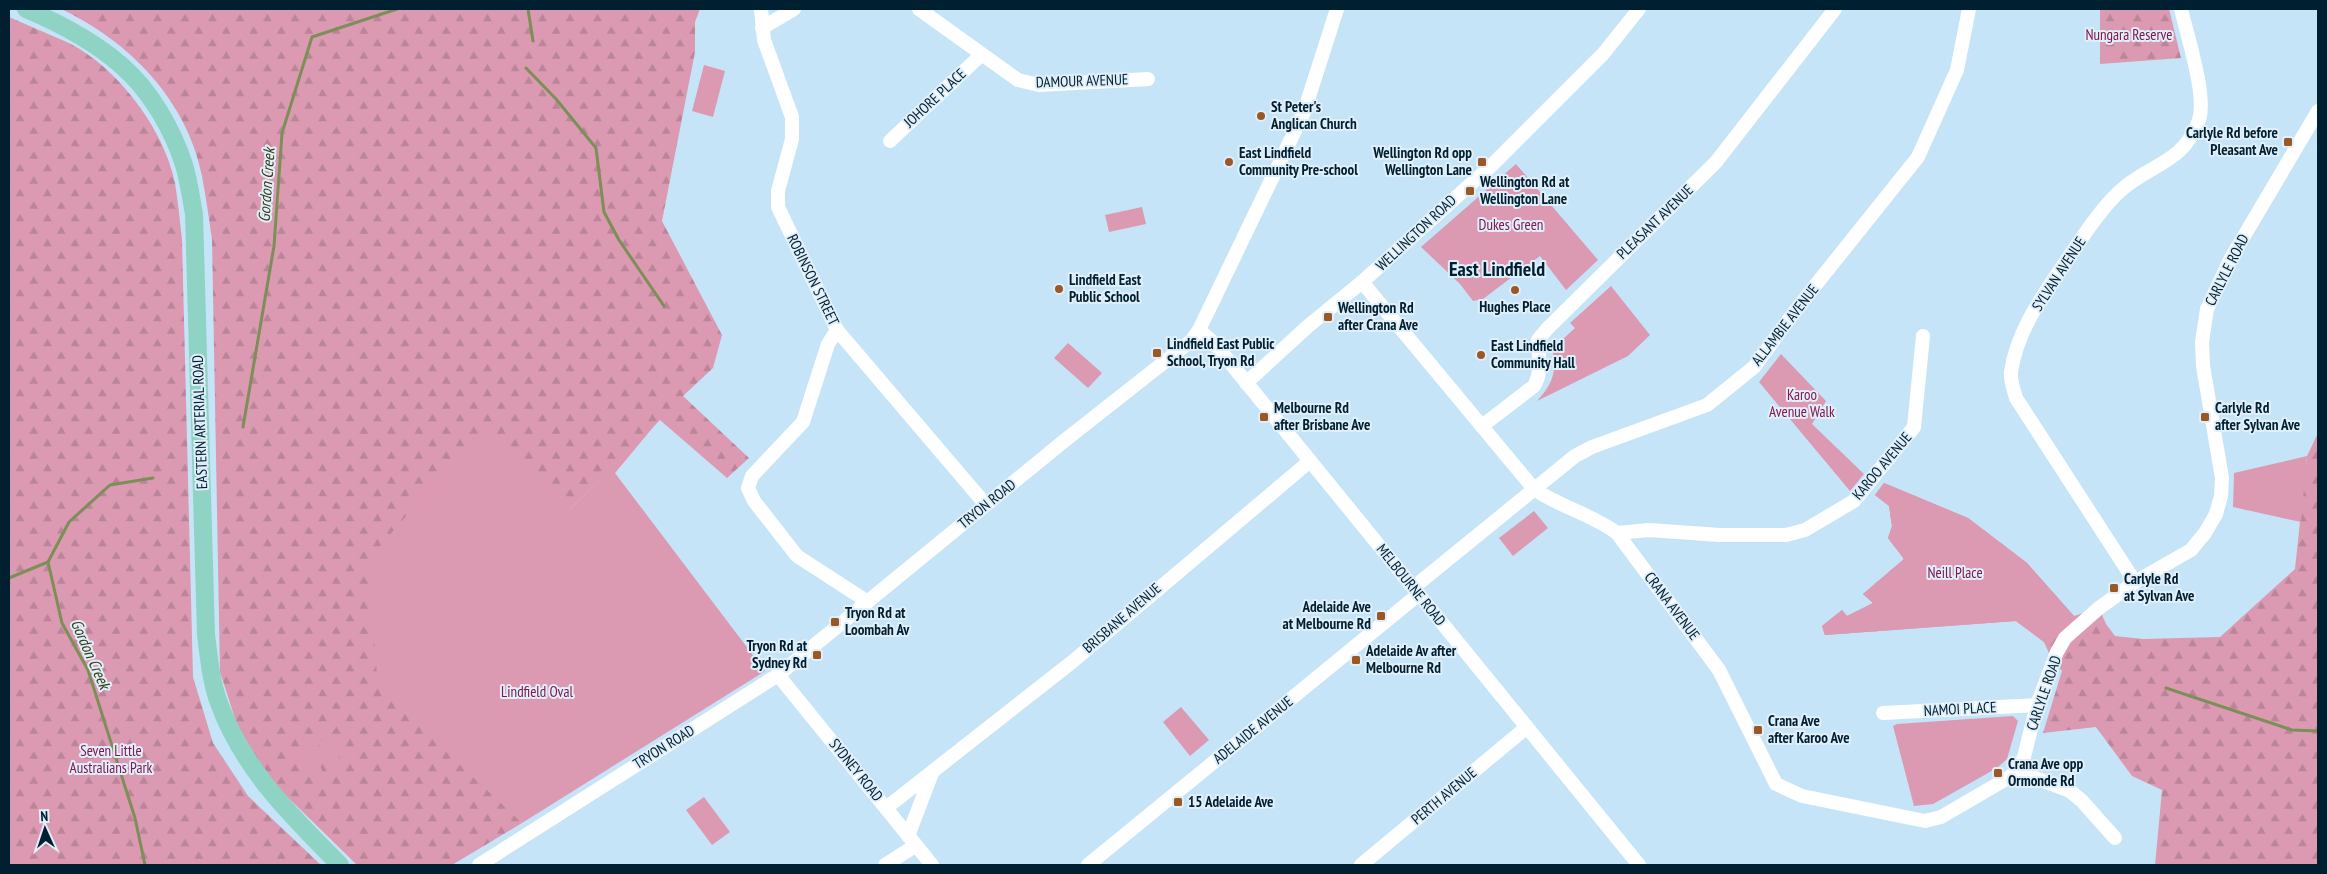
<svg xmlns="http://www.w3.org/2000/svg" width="2327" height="874" font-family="'PT Sans Narrow',sans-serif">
<defs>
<pattern id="forest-firs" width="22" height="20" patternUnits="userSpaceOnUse" patternTransform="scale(1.25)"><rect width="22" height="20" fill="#db9ab1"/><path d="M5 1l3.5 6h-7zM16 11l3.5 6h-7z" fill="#ba8499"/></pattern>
</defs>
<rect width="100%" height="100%" fill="#c6e4f8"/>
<!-- forest -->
<g fill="url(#forest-firs)">
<path d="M61,9h639l-5,13v30l-33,169 60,114 -9,33 -30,28 66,62 -22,20 -67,-58 -90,89 -69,292 21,22 -70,42h-95l-88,-86 -30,-48 -19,-59 -8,-432c-3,-21 -6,-43 -10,-64 -15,-76 -73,-135 -141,-167z"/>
<polygon points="2100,9 2169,9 2181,58 2100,64"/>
<path d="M9,17c20,9 40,17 60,26 49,25 95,86 106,140 3,19 5,38 7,57l11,437 20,66 35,53 73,69h-312z"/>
<polygon points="2318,433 2318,865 2155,865 2162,790 2132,776 2096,727 2043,733 2062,671 2052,660 2044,642 2016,621 1825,635 1822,626 1842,610 1847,616 1873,603 1863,594 1904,559 1888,538 1892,526 1889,506 1875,495 1884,483 1968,518 2027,563 2074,616 2099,608 2106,624 2115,636 2143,639 2220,637 2295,569 2307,456"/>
</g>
<!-- park -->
<g fill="#db9ab1">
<polygon points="704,65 725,71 713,117 692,111"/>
<polygon points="1516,164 1598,260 1566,290 1540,256 1483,299 1473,301 1460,284 1421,247"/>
<polygon points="1142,207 1146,224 1109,232 1105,215"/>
<path d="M1611,286l39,49 -22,21 -91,45c15,-16 21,-30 15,-52l23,-21 -5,-5z"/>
<polygon points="1068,343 1102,373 1088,388 1054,358"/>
<polygon points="1781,354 1826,401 1812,424 1864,474 1850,491 1759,382"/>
<polygon points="660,419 615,473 765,671 522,823 378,688 368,560 486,424 570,509"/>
<polygon points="2307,456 2301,522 2233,507 2234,473"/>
<polygon points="1884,483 1968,518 2027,563 2074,616 2044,642 2016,621 1825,635 1822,626 1842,610 1847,616 1873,603 1863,594 1904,559 1888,538 1892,526 1889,506 1875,495"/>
<polygon points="1534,511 1548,528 1513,556 1499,538"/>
<polygon points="1181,707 1209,740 1190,756 1163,722"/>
<polygon points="2013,716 2018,721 2007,759 1997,768 1933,804 1914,806 1893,726 1897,724"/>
<polygon points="333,737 342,766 327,770 318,741"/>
<polygon points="313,742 322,771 308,776 299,747"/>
<polygon points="704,797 730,832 712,845 686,810"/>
</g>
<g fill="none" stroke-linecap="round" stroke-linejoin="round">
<!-- stream -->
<g stroke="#7c8f56" stroke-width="3">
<polyline points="528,9 533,41"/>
<polyline points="526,68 556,99 596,148 604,212 619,240 664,306"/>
<polyline points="243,427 274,246 282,133 312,37 397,9"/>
<polyline points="9,578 48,562"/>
<polyline points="2166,688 2292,730 2318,731"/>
<polyline points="145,865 135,818 88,670 62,623 48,562 69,522 110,485 153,478"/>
</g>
<!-- minor -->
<g stroke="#fff" stroke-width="14">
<polyline points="761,9 764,40 792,117 792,139 778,191 778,207 837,330 986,505"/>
<polyline points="919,9 1018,80 1039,85 1148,79"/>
<polyline points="762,28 794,9"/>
<polyline points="890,141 981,55"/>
<path d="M1362,282l172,207c26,18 57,25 83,44l102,137 57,114 26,12 123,25 16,-4 67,-39 9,-7 7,-14 13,-52 20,-53 8,-14 34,-30 36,-26 56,-32 14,-17 11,-19 5,-18 1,-18 -19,-112 -1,-24 5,-33 24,-51 87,-147"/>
<polyline points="837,330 828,344 803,422 752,476 748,488 754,501 797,556 868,602"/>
<polyline points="1199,330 1215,344 1639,865"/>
<polyline points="1246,383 1307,327 1362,282 1492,165 1603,54 1639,9"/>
<path d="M1482,426l52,-40c9,-15 4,-29 4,-46l9,-11 169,-167 119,-153"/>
<polyline points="1617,533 1649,530 1720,535 1786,535 1805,530 1854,501 1914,427 1923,336"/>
<path d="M2135,582l-119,-184c-2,-8 -6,-17 -5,-26 6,-43 34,-79 57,-114 16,-23 31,-47 51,-66 29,-28 64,-27 80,-72 8,-24 -12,-85 -18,-111"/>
<polyline points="1414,587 1575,456 1592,447 1707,405 1754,367 1798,307 1918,157 1957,70 1969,9"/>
<polyline points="778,675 932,865"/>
<polyline points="1883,713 2037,705"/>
<polyline points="2017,771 2070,791 2082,801 2115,838"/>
<polyline points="886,808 1072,662 1310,461"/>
<polyline points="908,836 932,773"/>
<polyline points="479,865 778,675 1064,441 1191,341 1199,330 1304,112 1337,9"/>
<polyline points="885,865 915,846"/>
<polyline points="1088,865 1419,594"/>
<polyline points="1361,865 1527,727"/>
</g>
<!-- major -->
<path stroke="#8fd3c4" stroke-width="18" d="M26,9c33,14 69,33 96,57 28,24 51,64 62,99 5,16 7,33 10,49l12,421c3,23 5,47 13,68 24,66 73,114 121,162"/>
</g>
<!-- markers -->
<g fill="#9a5924" stroke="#e0eff9" stroke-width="2">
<circle cx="1261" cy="116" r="5"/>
<rect x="2283" y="137" width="10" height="10" rx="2.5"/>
<circle cx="1229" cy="162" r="5"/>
<rect x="1477" y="157" width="10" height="10" rx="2.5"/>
<rect x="1465" y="186" width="10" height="10" rx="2.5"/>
<circle cx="1059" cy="289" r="5"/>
<circle cx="1515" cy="290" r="5"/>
<rect x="1323" y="312" width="10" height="10" rx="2.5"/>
<rect x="1152" y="348" width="10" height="10" rx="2.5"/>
<circle cx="1481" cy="355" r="5"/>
<rect x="1259" y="412" width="10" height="10" rx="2.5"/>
<rect x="2200" y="412" width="10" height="10" rx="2.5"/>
<rect x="2109" y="583" width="10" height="10" rx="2.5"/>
<rect x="1376" y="611" width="10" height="10" rx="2.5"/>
<rect x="830" y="617" width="10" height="10" rx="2.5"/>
<rect x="812" y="650" width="10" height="10" rx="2.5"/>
<rect x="1351" y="655" width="10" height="10" rx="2.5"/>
<rect x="1753" y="725" width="10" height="10" rx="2.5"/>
<rect x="1993" y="768" width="10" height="10" rx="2.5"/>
<rect x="1173" y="797" width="10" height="10" rx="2.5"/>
</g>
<g text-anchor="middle" stroke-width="4" stroke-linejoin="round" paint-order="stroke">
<!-- park labels -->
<g font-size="15" fill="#81184b" stroke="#e0eff9">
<text x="2129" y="40">Nungara Reserve</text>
<text x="1511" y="230">Dukes Green</text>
<text x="1802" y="400">Karoo<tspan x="1802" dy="17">Avenue Walk</tspan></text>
<text x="1955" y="578">Neill Place</text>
<text x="537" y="697">Lindfield Oval</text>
<text x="111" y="756">Seven Little<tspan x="111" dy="17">Australians Park</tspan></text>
</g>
<!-- street labels -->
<g font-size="15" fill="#002032" stroke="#e0eff9">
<text transform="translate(1082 81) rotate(-2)" y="5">DAMOUR AVENUE</text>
<text transform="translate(935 98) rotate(-43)" y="5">JOHORE PLACE</text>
<text transform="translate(1655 222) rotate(-44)" y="5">PLEASANT AVENUE</text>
<text transform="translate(1416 233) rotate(-43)" y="5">WELLINGTON ROAD</text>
<text transform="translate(2227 270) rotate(-63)" y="5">CARLYLE ROAD</text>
<text transform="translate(2059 274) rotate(-57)" y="5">SYLVAN AVENUE</text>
<text transform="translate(813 280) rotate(64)" y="5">ROBINSON STREET</text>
<text transform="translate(1785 325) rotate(-52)" y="5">ALLAMBIE AVENUE</text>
<text transform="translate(200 422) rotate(-92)" y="5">EASTERN ARTERIAL ROAD</text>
<text transform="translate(1882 466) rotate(-50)" y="5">KAROO AVENUE</text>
<text transform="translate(987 504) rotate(-39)" y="5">TRYON ROAD</text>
<text transform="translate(1411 585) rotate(51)" y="5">MELBOURNE ROAD</text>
<text transform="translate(1672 606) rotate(53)" y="5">CRANA AVENUE</text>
<text transform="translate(1122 618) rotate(-41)" y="5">BRISBANE AVENUE</text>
<text transform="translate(2044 693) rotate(-71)" y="5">CARLYLE ROAD</text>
<text transform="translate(1960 709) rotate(-3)" y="5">NAMOI PLACE</text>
<text transform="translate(1253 730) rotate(-39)" y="5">ADELAIDE AVENUE</text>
<text transform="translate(664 747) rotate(-32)" y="5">TRYON ROAD</text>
<text transform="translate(856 770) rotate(51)" y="5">SYDNEY ROAD</text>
<text transform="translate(1444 796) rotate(-40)" y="5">PERTH AVENUE</text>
</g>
<!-- poi labels -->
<g font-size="15" font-weight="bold" fill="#002032" stroke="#e0eff9" text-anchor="start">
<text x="1271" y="112">St Peter's<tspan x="1271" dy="17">Anglican Church</tspan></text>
<text x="2278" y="138" text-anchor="end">Carlyle Rd before<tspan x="2278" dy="17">Pleasant Ave</tspan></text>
<text x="1239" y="158">East Lindfield<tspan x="1239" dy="17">Community Pre-school</tspan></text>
<text x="1472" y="158" text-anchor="end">Wellington Rd opp<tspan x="1472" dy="17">Wellington Lane</tspan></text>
<text x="1480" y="187">Wellington Rd at<tspan x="1480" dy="17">Wellington Lane</tspan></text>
<text x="1069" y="285">Lindfield East<tspan x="1069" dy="17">Public School</tspan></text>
<text x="1515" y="312" text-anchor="middle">Hughes Place</text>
<text x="1338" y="313">Wellington Rd<tspan x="1338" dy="17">after Crana Ave</tspan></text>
<text x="1167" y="349">Lindfield East Public<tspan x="1167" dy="17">School, Tryon Rd</tspan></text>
<text x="1491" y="351">East Lindfield<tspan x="1491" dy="17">Community Hall</tspan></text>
<text x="1274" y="413">Melbourne Rd<tspan x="1274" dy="17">after Brisbane Ave</tspan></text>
<text x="2215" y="413">Carlyle Rd<tspan x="2215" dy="17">after Sylvan Ave</tspan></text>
<text x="2124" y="584">Carlyle Rd<tspan x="2124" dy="17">at Sylvan Ave</tspan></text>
<text x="1371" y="612" text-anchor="end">Adelaide Ave<tspan x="1371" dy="17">at Melbourne Rd</tspan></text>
<text x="845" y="618">Tryon Rd at<tspan x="845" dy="17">Loombah Av</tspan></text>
<text x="807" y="651" text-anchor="end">Tryon Rd at<tspan x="807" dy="17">Sydney Rd</tspan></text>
<text x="1366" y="656">Adelaide Av after<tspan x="1366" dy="17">Melbourne Rd</tspan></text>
<text x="1768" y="726">Crana Ave<tspan x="1768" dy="17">after Karoo Ave</tspan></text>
<text x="2008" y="769">Crana Ave opp<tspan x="2008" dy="17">Ormonde Rd</tspan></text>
<text x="1188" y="807">15 Adelaide Ave</text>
</g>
<!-- water labels -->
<g font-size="16" font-style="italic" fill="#373d17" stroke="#e0eff9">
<text transform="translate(266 185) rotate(-86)" y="6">Gordon Creek</text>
<text transform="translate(91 654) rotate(66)" y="6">Gordon Creek</text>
</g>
<!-- district labels -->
<g font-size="20" font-weight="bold" fill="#002032" stroke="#e0eff9">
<text x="1497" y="276">East Lindfield</text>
</g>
</g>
<!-- border -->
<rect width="2327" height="874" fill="none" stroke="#002032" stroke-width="20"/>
<!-- north arrow -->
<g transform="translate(45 829) rotate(357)" stroke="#e0eff9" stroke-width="4" paint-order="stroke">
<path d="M0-4L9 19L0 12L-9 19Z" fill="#002032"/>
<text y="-8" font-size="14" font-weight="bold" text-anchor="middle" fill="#002032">N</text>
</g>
</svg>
